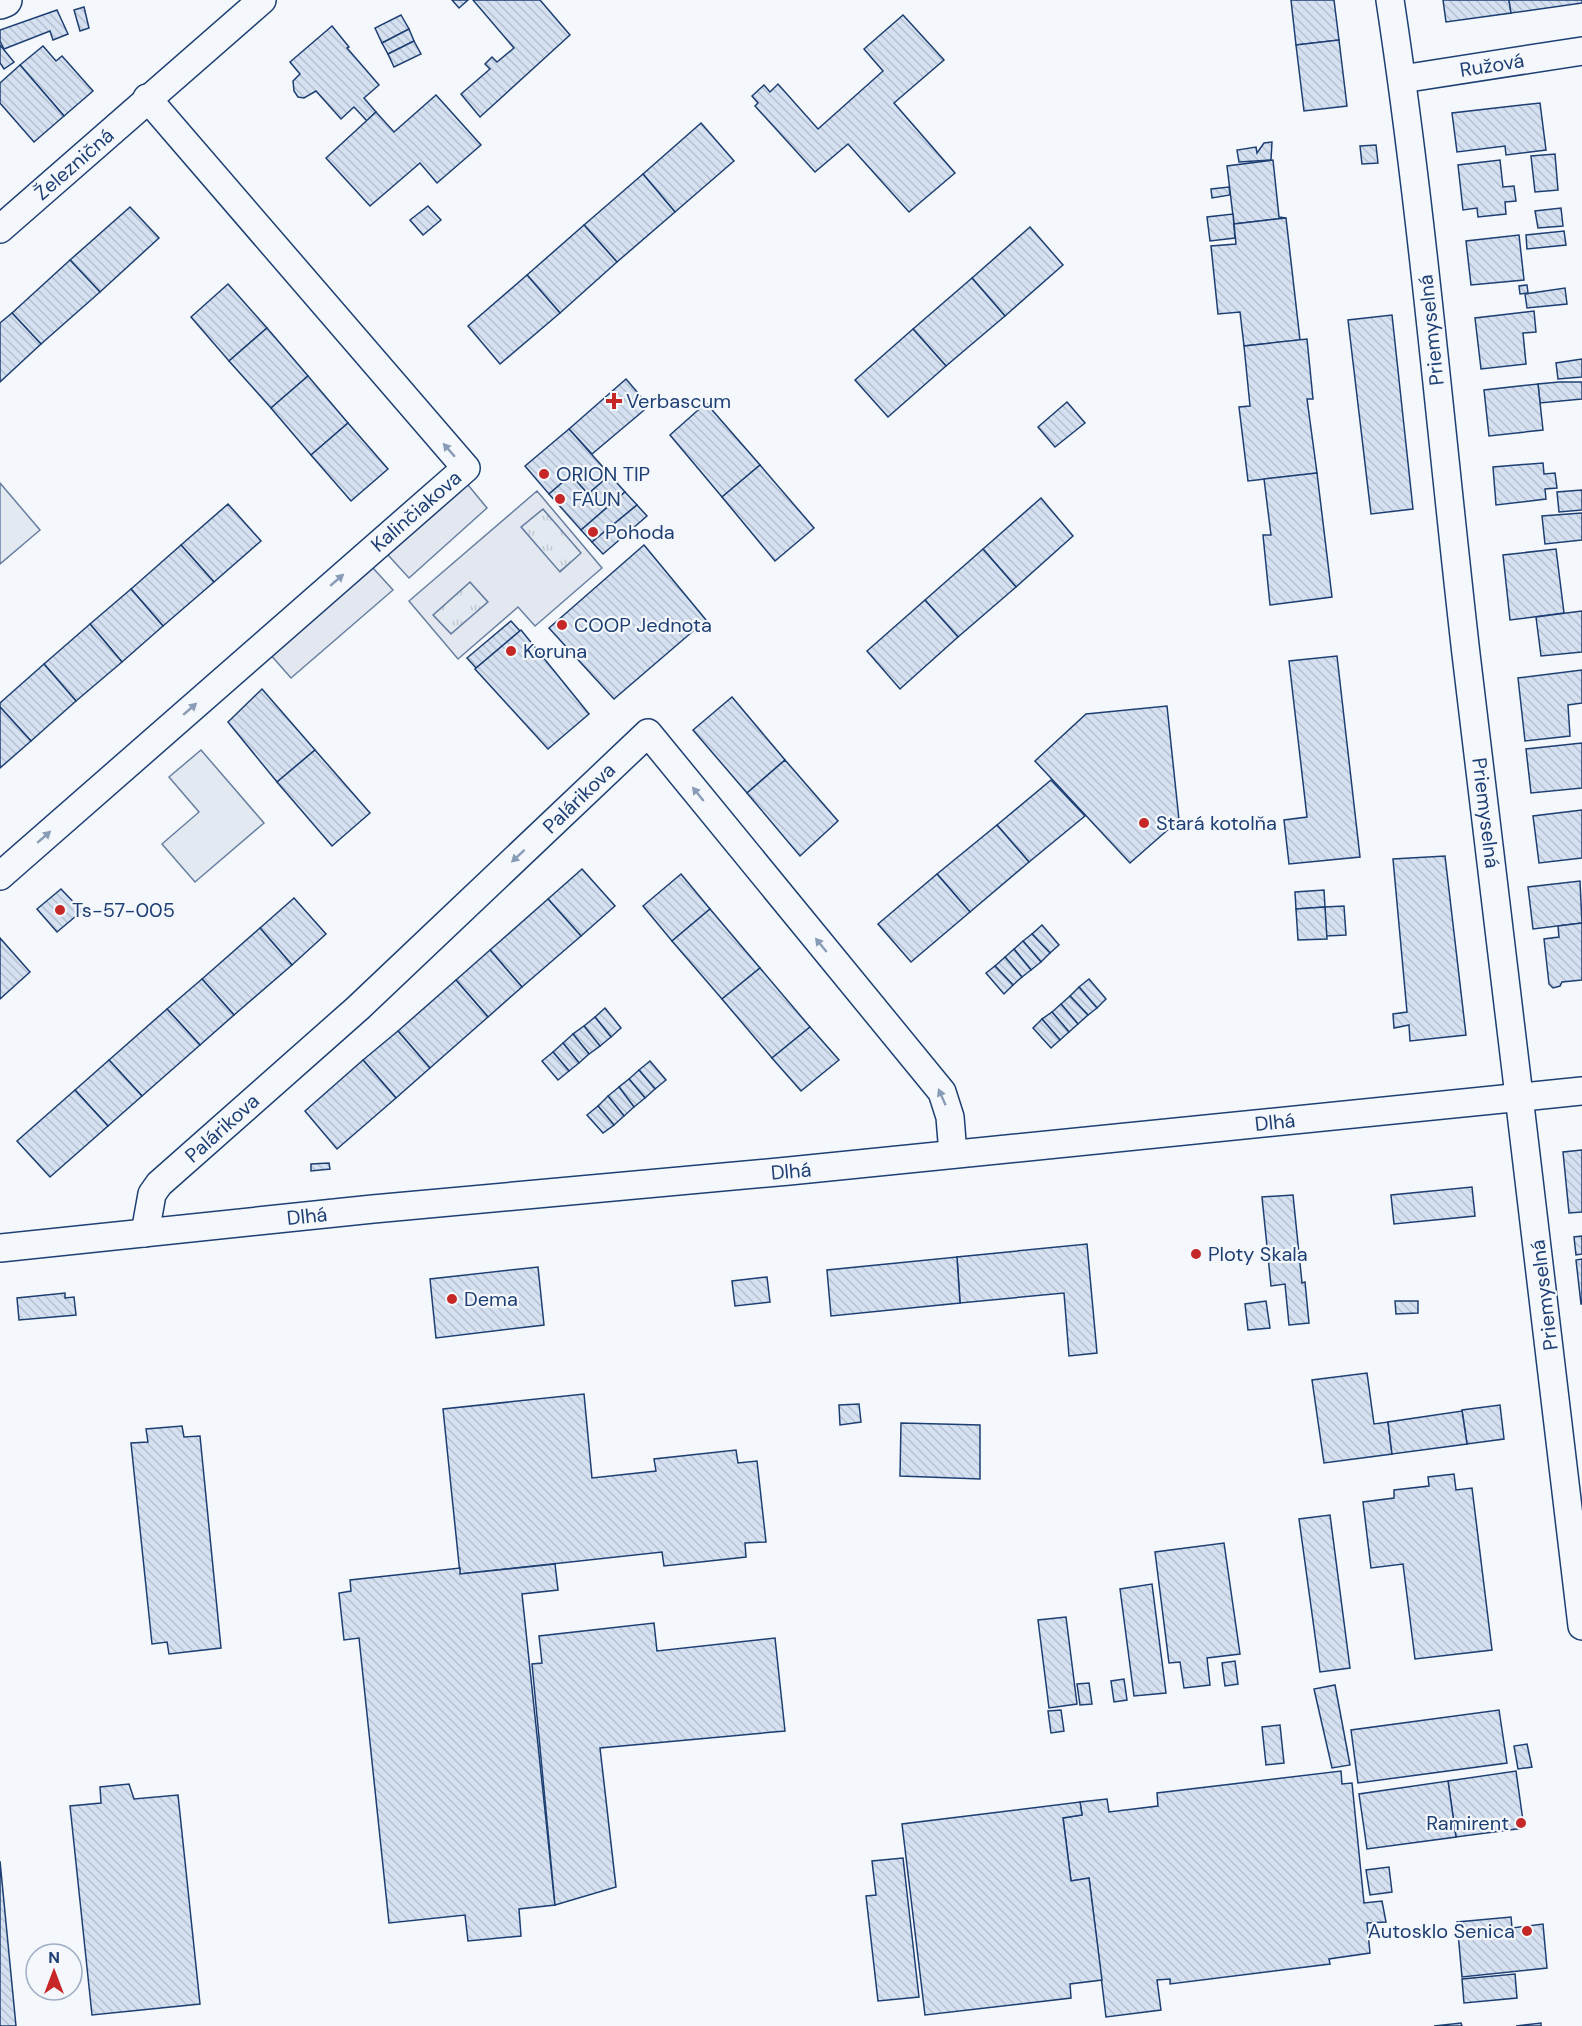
<svg xmlns="http://www.w3.org/2000/svg" width="1582" height="2026" font-family="'DM Sans',sans-serif">
<defs>
<pattern id="grass-tufts" width="24" height="20" patternUnits="userSpaceOnUse" patternTransform="scale(1.5)"><rect width="24" height="20" fill="#e3e9f0"/><path d="M3 7l-1-3M5 7V3M7 7l1-3M15 17l-1-3M17 17v-4M19 17l1-3" fill="none" stroke="#c2c9d1"/></pattern>
<pattern id="building-back-hatch" width="6" height="6" patternUnits="userSpaceOnUse" patternTransform="scale(1.5)"><rect width="6" height="6" fill="#d5e0f0"/><path d="M-1 5l2 2M0 0l6 6M5-1l2 2" fill="none" stroke="#b6c1d1"/></pattern>
</defs>
<rect width="100%" height="100%" fill="#f4f7fb"/>
<!-- grass -->
<g fill="url(#grass-tufts)" stroke="#687fa3" stroke-width="1.5">
<polygon points="543,509 582,553 559,572 521,527"/>
<polygon points="470,582 488,602 451,634 433,615"/>
</g>
<!-- park -->
<g fill="#e3e9f0" stroke="#687fa3" stroke-width="1.5">
<polygon points="0,483 40,530 0,564"/>
<polygon points="201,750 264,823 195,882 162,844 199,812 169,777"/>
</g>
<!-- parking -->
<g fill="#e3e8f0" stroke="#687fa3" stroke-width="1.5" fill-rule="evenodd">
<polygon points="459,474 487,508 409,578 378,544"/>
<path d="M537,491l65,77 -67,58 -17,-19 -60,52 -49,-58zM543,509l38,44 -21,19 -39,-45zM470,582l18,20 -37,32 -18,-19z"/>
<polygon points="363,557 393,590 291,678 262,645"/>
</g>
<!-- building -->
<g fill="url(#building-back-hatch)" stroke="#1d3f73" stroke-width="1.5">
<polygon points="452,0 468,0 459,8"/>
<polygon points="473,0 540,0 570,35 480,117 461,94 490,69 485,64 492,57 497,62 514,48"/>
<polygon points="1291,0 1334,0 1339,40 1296,45"/>
<polygon points="1443,0 1509,0 1511,13 1446,22"/>
<polygon points="1509,0 1582,0 1582,3 1511,13"/>
<polygon points="84,7 89,28 80,31 74,10"/>
<polygon points="57,10 68,34 53,40 50,31 4,49 0,41 0,30"/>
<polygon points="401,15 409,29 382,43 375,28"/>
<polygon points="903,15 944,60 894,103 955,173 909,212 848,144 815,172 755,106 758,103 752,96 764,85 770,92 778,84 818,129 883,71 864,49"/>
<polygon points="332,26 349,47 347,48 379,85 364,98 376,112 367,121 354,107 341,119 316,91 304,98 298,97 294,91 293,81 300,74 290,62"/>
<polygon points="409,29 414,41 388,54 382,43"/>
<polygon points="1339,40 1347,106 1304,111 1296,45"/>
<polygon points="414,41 421,54 394,67 388,54"/>
<polygon points="0,45 14,62 4,69 0,63"/>
<polygon points="43,46 56,61 62,56 93,91 64,116 20,65"/>
<polygon points="20,65 64,116 34,142 0,103 0,83"/>
<polygon points="436,95 481,145 437,183 420,163 370,206 326,158 376,112 394,132"/>
<polygon points="1540,103 1546,150 1506,155 1505,146 1457,152 1452,113"/>
<polygon points="701,123 734,161 675,212 643,174"/>
<polygon points="1272,142 1271,160 1239,162 1237,150 1256,147 1257,153 1264,143"/>
<polygon points="1376,145 1378,163 1362,164 1360,146"/>
<polygon points="1555,154 1558,190 1535,192 1531,156"/>
<polygon points="1273,160 1279,217 1286,218 1234,224 1227,166"/>
<polygon points="1500,160 1503,187 1514,186 1516,201 1505,202 1506,214 1478,217 1477,208 1463,210 1458,165"/>
<polygon points="643,174 675,212 617,262 584,225"/>
<polygon points="1229,187 1230,195 1212,198 1211,189"/>
<polygon points="428,206 441,220 423,235 410,220"/>
<polygon points="130,207 159,238 100,292 70,260"/>
<polygon points="1561,208 1563,226 1538,228 1535,211"/>
<polygon points="1233,214 1235,238 1210,241 1207,217"/>
<polygon points="1286,218 1300,340 1244,346 1240,312 1218,314 1211,246 1236,244 1234,224"/>
<polygon points="584,225 617,262 560,313 527,275"/>
<polygon points="1030,227 1063,265 1005,316 972,278"/>
<polygon points="1564,231 1566,245 1527,249 1526,235"/>
<polygon points="1519,235 1524,280 1471,285 1466,241"/>
<polygon points="70,260 100,292 41,344 12,313"/>
<polygon points="527,275 560,313 500,364 468,326"/>
<polygon points="972,278 1005,316 946,366 913,329"/>
<polygon points="228,284 267,328 229,361 191,317"/>
<polygon points="1527,285 1528,293 1520,294 1519,286"/>
<polygon points="1565,288 1567,304 1527,308 1525,294"/>
<polygon points="1534,311 1536,332 1523,333 1526,364 1481,369 1475,318"/>
<polygon points="12,313 41,344 0,382 0,323"/>
<polygon points="1392,315 1413,509 1371,514 1348,320"/>
<polygon points="267,328 308,376 271,408 229,361"/>
<polygon points="913,329 946,366 888,417 855,380"/>
<polygon points="1307,339 1313,399 1307,399 1317,473 1248,481 1239,407 1250,406 1244,346"/>
<polygon points="1582,359 1582,377 1558,379 1556,363"/>
<polygon points="308,376 348,423 311,455 271,408"/>
<polygon points="626,379 649,406 592,454 569,429"/>
<polygon points="1559,382 1582,382 1582,399 1540,403 1538,384"/>
<polygon points="1538,384 1543,430 1489,436 1484,390"/>
<polygon points="1067,402 1085,423 1055,447 1038,427"/>
<polygon points="706,403 760,465 722,497 670,435"/>
<polygon points="348,423 388,469 351,501 311,455"/>
<polygon points="569,429 610,475 588,494 571,475 549,494 525,466"/>
<polygon points="1543,463 1544,474 1555,473 1557,488 1545,489 1546,499 1496,505 1493,467"/>
<polygon points="760,465 814,528 775,561 722,497"/>
<polygon points="1317,473 1332,597 1270,605 1263,535 1271,535 1264,479"/>
<polygon points="571,475 588,494 610,475 625,492 581,530 549,494"/>
<polygon points="1582,490 1582,510 1559,512 1557,492"/>
<polygon points="625,492 637,505 592,542 581,530"/>
<polygon points="1041,498 1073,536 1016,587 983,549"/>
<polygon points="228,504 261,541 214,582 181,545"/>
<polygon points="637,505 647,516 603,554 592,542"/>
<polygon points="1582,513 1582,540 1545,544 1542,516"/>
<polygon points="181,545 214,582 163,626 131,589"/>
<polygon points="644,545 706,620 614,699 549,628"/>
<polygon points="983,549 1016,587 958,637 925,600"/>
<polygon points="1556,549 1564,613 1510,620 1503,555"/>
<polygon points="131,589 163,626 122,662 90,624"/>
<polygon points="925,600 958,637 900,689 867,651"/>
<polygon points="1582,611 1582,652 1541,656 1536,617"/>
<polygon points="511,621 520,631 476,668 467,658"/>
<polygon points="90,624 122,662 76,701 44,664"/>
<polygon points="521,630 589,714 548,749 475,669"/>
<polygon points="1337,656 1360,857 1289,864 1284,820 1307,817 1289,661"/>
<polygon points="44,664 76,701 31,741 0,707 0,703"/>
<polygon points="1582,670 1582,703 1568,705 1570,736 1525,741 1518,678"/>
<polygon points="262,689 315,750 277,782 228,722"/>
<polygon points="732,697 785,760 747,793 693,730"/>
<polygon points="1167,706 1179,820 1130,863 1035,761 1086,714"/>
<polygon points="0,707 31,741 0,768"/>
<polygon points="1582,743 1582,788 1531,793 1526,749"/>
<polygon points="315,750 370,813 332,846 277,782"/>
<polygon points="785,760 838,821 800,856 747,793"/>
<polygon points="1051,780 1085,816 1029,862 997,825"/>
<polygon points="1582,810 1582,858 1539,863 1533,816"/>
<polygon points="997,825 1029,862 970,912 937,874"/>
<polygon points="1445,856 1466,1035 1410,1041 1409,1025 1394,1028 1393,1014 1407,1012 1393,859"/>
<polygon points="582,869 615,906 581,936 548,899"/>
<polygon points="681,874 710,909 672,941 643,906"/>
<polygon points="937,874 970,912 911,962 878,924"/>
<polygon points="1580,881 1582,923 1533,929 1528,887"/>
<polygon points="61,889 82,911 57,932 37,909"/>
<polygon points="1324,890 1325,907 1296,909 1295,892"/>
<polygon points="294,898 326,934 292,965 260,928"/>
<polygon points="548,899 581,936 522,987 490,950"/>
<polygon points="1344,906 1346,935 1326,936 1325,907"/>
<polygon points="1325,907 1327,939 1298,940 1296,909"/>
<polygon points="710,909 760,968 722,999 672,941"/>
<polygon points="1582,923 1582,980 1562,982 1560,986 1553,988 1549,984 1544,939 1559,937 1558,926"/>
<polygon points="1042,925 1059,945 1050,953 1032,934"/>
<polygon points="260,928 292,965 234,1015 202,979"/>
<polygon points="1032,934 1050,953 1041,962 1023,941"/>
<polygon points="0,938 30,972 0,999"/>
<polygon points="1023,941 1041,962 1031,970 1014,949"/>
<polygon points="1014,949 1031,970 1022,977 1005,957"/>
<polygon points="490,950 522,987 488,1017 456,980"/>
<polygon points="1005,957 1022,977 1013,985 995,966"/>
<polygon points="995,966 1013,985 1004,994 986,973"/>
<polygon points="760,968 810,1027 772,1058 722,999"/>
<polygon points="202,979 234,1015 200,1045 167,1009"/>
<polygon points="1089,979 1106,999 1097,1008 1079,987"/>
<polygon points="456,980 488,1017 430,1068 398,1031"/>
<polygon points="1079,987 1097,1008 1088,1015 1070,996"/>
<polygon points="1070,996 1088,1015 1078,1024 1061,1004"/>
<polygon points="1061,1004 1078,1024 1069,1032 1052,1012"/>
<polygon points="605,1008 621,1028 611,1037 595,1017"/>
<polygon points="167,1009 200,1045 142,1096 109,1060"/>
<polygon points="1052,1012 1069,1032 1060,1040 1042,1019"/>
<polygon points="595,1017 611,1037 600,1046 584,1026"/>
<polygon points="1042,1019 1060,1040 1051,1048 1033,1028"/>
<polygon points="584,1026 600,1046 589,1054 573,1034"/>
<polygon points="810,1027 839,1060 801,1091 772,1058"/>
<polygon points="398,1031 430,1068 396,1098 363,1060"/>
<polygon points="573,1034 589,1054 579,1063 563,1043"/>
<polygon points="563,1043 579,1063 569,1071 553,1052"/>
<polygon points="553,1052 569,1071 558,1080 542,1061"/>
<polygon points="109,1060 142,1096 108,1126 75,1090"/>
<polygon points="363,1060 396,1098 337,1149 305,1111"/>
<polygon points="650,1061 666,1080 655,1089 639,1070"/>
<polygon points="639,1070 655,1089 645,1098 629,1079"/>
<polygon points="629,1079 645,1098 634,1107 619,1087"/>
<polygon points="619,1087 634,1107 624,1116 608,1096"/>
<polygon points="75,1090 108,1126 50,1177 17,1141"/>
<polygon points="608,1096 624,1116 614,1125 598,1106"/>
<polygon points="598,1106 614,1125 603,1133 587,1115"/>
<polygon points="1582,1150 1582,1212 1569,1213 1563,1152"/>
<polygon points="329,1163 330,1169 311,1171 311,1164"/>
<polygon points="1472,1187 1475,1216 1394,1224 1391,1195"/>
<polygon points="1293,1195 1302,1283 1305,1282 1309,1323 1289,1325 1285,1284 1271,1286 1262,1197"/>
<polygon points="1582,1236 1582,1254 1576,1255 1574,1237"/>
<polygon points="1087,1244 1097,1353 1069,1356 1064,1293 960,1303 957,1257"/>
<polygon points="957,1257 960,1303 831,1316 827,1270"/>
<polygon points="1582,1259 1582,1304 1581,1304 1576,1260"/>
<polygon points="538,1267 544,1325 436,1338 430,1279"/>
<polygon points="767,1277 770,1302 735,1306 732,1281"/>
<polygon points="65,1293 65,1298 74,1297 76,1315 19,1320 17,1298"/>
<polygon points="1266,1301 1270,1328 1248,1330 1245,1304"/>
<polygon points="1395,1301 1418,1301 1418,1313 1396,1314"/>
<polygon points="1367,1373 1374,1424 1388,1422 1392,1454 1324,1463 1312,1380"/>
<polygon points="584,1394 592,1478 656,1471 654,1459 736,1450 738,1463 757,1461 766,1542 745,1543 746,1557 664,1566 662,1552 460,1574 443,1409"/>
<polygon points="859,1404 861,1422 840,1425 839,1405"/>
<polygon points="1500,1405 1504,1439 1467,1444 1462,1410"/>
<polygon points="1462,1411 1467,1444 1392,1454 1388,1422"/>
<polygon points="901,1423 980,1425 980,1479 900,1476"/>
<polygon points="182,1426 184,1437 200,1436 221,1648 169,1654 167,1642 152,1644 131,1443 148,1442 146,1429"/>
<polygon points="1454,1474 1456,1490 1472,1488 1492,1650 1415,1659 1403,1564 1371,1568 1363,1502 1394,1498 1394,1490 1429,1486 1428,1477"/>
<polygon points="1330,1515 1350,1668 1320,1672 1299,1519"/>
<polygon points="1224,1543 1240,1654 1207,1658 1210,1685 1184,1688 1180,1662 1169,1663 1155,1552"/>
<polygon points="555,1564 558,1590 522,1594 555,1905 519,1909 521,1936 468,1941 465,1915 389,1923 359,1638 344,1640 339,1593 351,1591 350,1580 460,1568 460,1574"/>
<polygon points="1152,1584 1166,1693 1134,1696 1120,1589"/>
<polygon points="1066,1617 1077,1704 1049,1708 1038,1620"/>
<polygon points="654,1623 657,1651 775,1638 785,1731 600,1748 616,1887 555,1905 532,1664 542,1663 539,1636"/>
<polygon points="1235,1661 1238,1684 1225,1686 1222,1663"/>
<polygon points="1124,1679 1127,1700 1114,1702 1111,1681"/>
<polygon points="1089,1683 1092,1704 1080,1705 1077,1684"/>
<polygon points="1335,1685 1350,1765 1332,1768 1314,1689"/>
<polygon points="1061,1710 1064,1731 1051,1733 1048,1711"/>
<polygon points="1499,1710 1507,1763 1358,1783 1351,1730"/>
<polygon points="1280,1725 1284,1763 1266,1765 1262,1727"/>
<polygon points="1527,1744 1532,1767 1518,1769 1514,1746"/>
<polygon points="1341,1771 1342,1784 1352,1783 1364,1903 1382,1901 1386,1922 1367,1923 1370,1953 1329,1959 1330,1964 1170,1984 1170,1979 1157,1980 1161,2010 1106,2017 1089,1878 1071,1881 1063,1818 1082,1815 1080,1802 1107,1799 1109,1812 1158,1806 1157,1793"/>
<polygon points="1516,1771 1524,1828 1456,1837 1448,1781"/>
<polygon points="1448,1781 1456,1837 1367,1849 1359,1794"/>
<polygon points="129,1784 134,1799 178,1795 200,2004 92,2015 70,1806 101,1803 100,1787"/>
<polygon points="1080,1802 1082,1815 1063,1818 1071,1881 1089,1878 1102,1980 1070,1984 1071,1998 925,2015 902,1824"/>
<polygon points="903,1858 919,1997 878,2001 866,1896 876,1895 872,1861"/>
<polygon points="0,1861 16,2026 0,2026"/>
<polygon points="1389,1867 1392,1892 1370,1895 1366,1870"/>
<polygon points="1511,1917 1512,1928 1543,1924 1547,1968 1462,1977 1457,1922"/>
<polygon points="1515,1974 1517,1998 1464,2003 1462,1979"/>
<polygon points="1461,2023 1462,2026 1434,2026"/>
<polygon points="1541,2023 1541,2026 1516,2026"/>
</g>
<g fill="none" stroke-linecap="round" stroke-linejoin="round">
<!-- street casing -->
<g stroke="#1d3f73" stroke-width="30">
<g id="street">
<path d="M1390,0c33,217 51,436 76,654 38,324 79,648 116,972"/>
<polyline points="1402,79 1582,51"/>
<polyline points="0,229 262,0"/>
<polyline points="0,876 466,468 147,98"/>
<polyline points="145,1233 152,1194 159,1184 358,1008 648,733 942,1092 950,1117 953,1154"/>
<polyline points="0,1248 373,1209 789,1171 1582,1091"/>
</g>
</g>
<!-- secondary casing -->
<g stroke="#1d3f73" stroke-width="36">
<polyline id="secondary" points="0,2 5,0"/>
</g>
<!-- street -->
<use href="#street" stroke="#f4f7fb" stroke-width="27"/>
<!-- secondary -->
<use href="#secondary" stroke="#f4f7fb" stroke-width="33"/>
</g>
<!-- one-way arrows -->
<defs><path id="oneway-solid" d="M-6-.8H1V-3.2L6.5 0L1 3.2V.8H-6Z" transform="scale(1.5)"/></defs>
<g fill="#889bb7">
<use href="#oneway-solid" transform="translate(449 450) rotate(-131)"/>
<use href="#oneway-solid" transform="translate(337 580) rotate(-41)"/>
<use href="#oneway-solid" transform="translate(190 709) rotate(-41)"/>
<use href="#oneway-solid" transform="translate(698 794) rotate(-129)"/>
<use href="#oneway-solid" transform="translate(44 837) rotate(-41)"/>
<use href="#oneway-solid" transform="translate(518 856) rotate(137)"/>
<use href="#oneway-solid" transform="translate(821 945) rotate(-129)"/>
<use href="#oneway-solid" transform="translate(942 1097) rotate(-114)"/>
</g>
<!-- markers -->
<g fill="#c62828" stroke="#f4f7fb" stroke-width="2">
<path d="M611 392h6v6h6v6h-6v6h-6v-6h-6v-6h6z"/>
<circle cx="544" cy="474" r="6"/>
<circle cx="560" cy="499" r="6"/>
<circle cx="593" cy="532" r="6"/>
<circle cx="562" cy="625" r="6"/>
<circle cx="511" cy="651" r="6"/>
<circle cx="1144" cy="823" r="6"/>
<circle cx="60" cy="910" r="6"/>
<circle cx="1196" cy="1254" r="6"/>
<circle cx="452" cy="1299" r="6"/>
<circle cx="1521" cy="1823" r="6"/>
<circle cx="1527" cy="1931" r="6"/>
</g>
<g text-anchor="middle" stroke-width="4.5" stroke-linejoin="round" paint-order="stroke">
<!-- street labels -->
<g font-size="20" fill="#1d3f73" stroke="#f4f7fb">
<text transform="translate(1492 65) rotate(-9)" y="7">Ružová</text>
<text transform="translate(74 164) rotate(-41)" y="7">Železničná</text>
<text transform="translate(1431 330) rotate(-96)" y="7">Priemyselná</text>
<text transform="translate(416 511) rotate(-41)" y="7">Kalinčiakova</text>
<text transform="translate(579 798) rotate(-44)" y="7">Palárikova</text>
<text transform="translate(1486 813) rotate(83)" y="7">Priemyselná</text>
<text transform="translate(1275 1122) rotate(-6)" y="7">Dlhá</text>
<text transform="translate(222 1128) rotate(-42)" y="7">Palárikova</text>
<text transform="translate(791 1171) rotate(-5)" y="7">Dlhá</text>
<text transform="translate(307 1216) rotate(-6)" y="7">Dlhá</text>
<text transform="translate(1544 1295) rotate(-97)" y="7">Priemyselná</text>
</g>
<!-- poi labels -->
<g font-size="20" fill="#1d3f73" stroke="#f4f7fb" text-anchor="start">
<text x="626" y="408">Verbascum</text>
<text x="556" y="481">ORION TIP</text>
<text x="572" y="506">FAUN</text>
<text x="605" y="539">Pohoda</text>
<text x="574" y="632">COOP Jednota</text>
<text x="523" y="658">Koruna</text>
<text x="1156" y="830">Stará kotolňa</text>
<text x="72" y="917">Ts-57-005</text>
<text x="1208" y="1261">Ploty Skala</text>
<text x="464" y="1306">Dema</text>
<text x="1509" y="1830" text-anchor="end">Ramirent</text>
<text x="1515" y="1938" text-anchor="end">Autosklo Senica</text>
</g>
</g>
<!-- north arrow -->
<g transform="translate(54 1972)"><circle r="28" fill="#f4f7fb" stroke="#9eadc5" stroke-width="1.5"/>
<path d="M0-4.5L10 22L0 15L-10 22Z" fill="#c62828"/>
<text y="-9" font-size="16" font-weight="bold" text-anchor="middle" fill="#1d3f73">N</text>
</g>
</svg>
